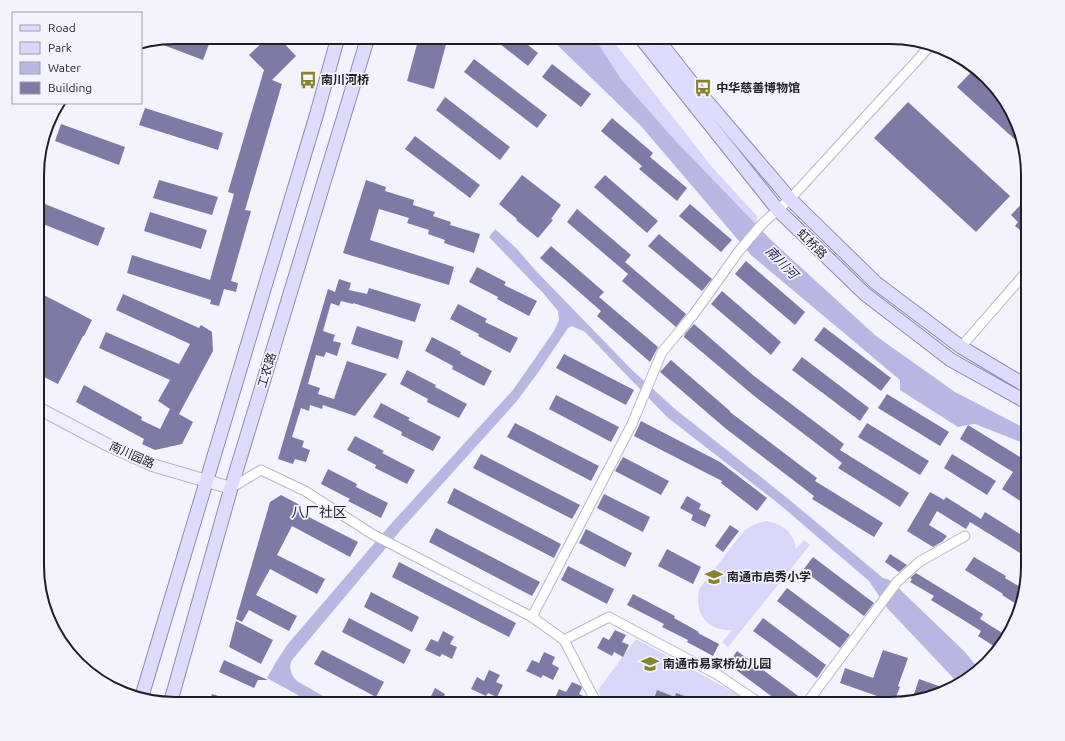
<svg xmlns="http://www.w3.org/2000/svg" width="1065" height="741" font-family="Ubuntu,'Noto Sans SC',sans-serif">
<rect width="100%" height="100%" fill="#f3f3fd"/>
<!-- green -->
<g fill="#d8d7f9">
<polygon points="594,37 610,37 712,167 757,216 756,225 673,138 621,79"/>
<path d="M767,521c16,3 27,12 29,28l8,-9 6,5 -82,102 -6,-5 10,-12c-26,1 -38,-18 -33,-41l44,-57c8,-7 14,-9 24,-11z"/>
<polygon points="636,639 739,695 728,704 714,704 692,696 691,698 676,693 675,697 657,690 652,704 641,704 635,702 630,704 604,704 598,690"/>
</g>
<!-- water -->
<g fill="#b8b6e3">
<polygon points="549,37 594,37 621,79 673,138 771,240 876,336 955,392 1028,430 1028,445 975,424 967,425 958,427 900,390 900,380 751,255 641,126"/>
<path d="M495,229l21,19 20,23 96,99 43,39 111,88 97,81 7,2 74,71 14,17 -19,16 -71,-75 -19,-28 -90,-77 -112,-87 -82,-85 -13,-6 -4,2 -31,46 -21,28 -116,129 -108,129c-4,7 -1,15 5,21l40,23h-23l-47,-26 9,-16 11,-17 103,-120 123,-135 41,-59 5,-11 -1,-9 -14,-17 -55,-57z"/>
</g>
<!-- building -->
<g fill="#7d7ba5">
<polygon points="175,37 191,37 209,44 203,60 153,41"/>
<polygon points="268,37 278,37 296,56 272,80 282,84 245,210 251,211 231,281 238,283 236,292 224,289 219,306 210,304 211,300 127,273 132,255 210,280 234,194 228,192 264,70 249,55"/>
<polygon points="419,37 448,37 434,89 407,81"/>
<polygon points="491,37 518,37 538,53 528,66"/>
<polygon points="474,59 547,115 537,128 464,72"/>
<polygon points="552,64 591,94 581,107 542,77"/>
<polygon points="976,67 1014,114 1022,146 957,87"/>
<polygon points="445,97 510,147 500,160 436,110"/>
<polygon points="908,102 1010,196 976,232 874,138"/>
<polygon points="145,108 223,133 218,150 139,125"/>
<polygon points="612,118 653,153 650,157 687,188 677,201 639,169 642,166 601,131"/>
<polygon points="61,124 125,147 119,165 55,141"/>
<polygon points="415,136 480,185 470,198 405,149"/>
<polygon points="522,175 561,205 551,219 553,220 538,238 516,220 517,219 499,204"/>
<polygon points="605,175 658,221 647,233 594,187"/>
<polygon points="159,180 218,197 212,215 153,198"/>
<polygon points="366,180 386,187 385,191 414,200 413,205 435,212 433,216 451,222 450,225 480,234 474,253 444,243 445,240 428,234 429,230 407,223 409,218 379,209 370,240 454,267 449,285 343,253"/>
<polygon points="1028,197 1028,237 1015,226 1018,222 1011,215"/>
<polygon points="45,204 105,228 98,246 38,222"/>
<polygon points="690,204 732,240 721,252 679,216"/>
<polygon points="577,209 631,255 625,262 686,314 676,327 622,281 628,274 567,222"/>
<polygon points="150,212 207,230 201,249 144,231"/>
<polygon points="659,234 712,279 702,291 648,246"/>
<polygon points="551,246 604,292 599,297 658,347 650,362 597,316 601,311 540,258"/>
<polygon points="746,261 805,312 795,325 735,274"/>
<polygon points="477,267 506,282 504,285 537,301 529,316 497,299 498,297 469,282"/>
<polygon points="339,279 351,283 349,290 367,294 369,288 421,304 415,322 353,303 353,304 341,301 339,306 331,303 323,331 335,335 333,341 341,343 337,356 326,352 324,357 316,355 308,384 320,388 318,394 334,399 347,361 387,374 355,416 323,405 322,409 310,405 309,411 301,408 292,437 304,441 302,447 310,450 306,462 295,459 293,464 278,459 328,289 335,292"/>
<polygon points="722,291 781,342 771,355 711,304"/>
<polygon points="38,292 92,320 84,336 83,336 58,384 38,374"/>
<polygon points="123,294 199,328 201,325 212,332 213,351 179,414 193,422 182,444 155,450 142,444 144,439 76,402 84,385 142,417 141,420 160,429 170,409 158,401 170,380 99,348 106,332 179,364 190,344 116,310"/>
<polygon points="458,304 487,319 485,322 518,338 510,353 478,336 479,334 450,319"/>
<polygon points="694,324 754,376 844,444 840,450 909,493 900,507 838,468 842,463 753,395 684,337 685,334"/>
<polygon points="357,326 403,341 398,359 351,344"/>
<polygon points="824,327 891,378 881,391 814,340"/>
<polygon points="432,337 461,352 460,354 492,371 484,386 452,369 453,366 425,351"/>
<polygon points="564,354 634,390 626,405 556,368"/>
<polygon points="802,357 869,408 860,421 792,370"/>
<polygon points="671,360 730,411 730,412 817,478 815,481 883,523 874,537 812,499 814,496 725,428 660,372"/>
<polygon points="407,370 436,385 435,387 467,404 459,418 427,402 428,399 400,384"/>
<polygon points="887,394 949,432 940,446 878,408"/>
<polygon points="556,395 619,427 611,442 549,409"/>
<polygon points="381,403 410,418 408,420 441,437 433,451 401,435 402,432 373,417"/>
<polygon points="641,421 720,462 767,498 757,511 721,483 722,481 634,436"/>
<polygon points="515,423 599,466 591,481 507,437"/>
<polygon points="867,423 929,461 920,475 858,437"/>
<polygon points="968,425 1020,457 1028,444 1028,506 1002,489 1013,472 960,439"/>
<polygon points="355,436 384,451 382,453 415,470 407,484 375,468 376,465 347,450"/>
<polygon points="481,454 580,505 572,519 473,468"/>
<polygon points="952,454 996,481 987,495 944,468"/>
<polygon points="623,457 669,481 661,495 615,471"/>
<polygon points="328,469 357,484 356,487 388,503 381,518 348,501 350,499 321,484"/>
<polygon points="454,488 561,544 554,558 447,503"/>
<polygon points="930,492 944,500 946,497 981,519 985,512 1028,539 1028,542 1020,553 970,522 966,529 937,511 929,525 947,536 943,541 933,547 907,531"/>
<polygon points="604,494 650,517 643,532 597,508"/>
<polygon points="281,495 302,506 299,512 358,542 350,557 292,526 277,555 325,579 317,594 270,569 256,595 297,616 289,631 249,610 242,622 236,619 270,502"/>
<polygon points="687,496 701,504 699,509 711,515 705,527 691,520 693,515 680,508"/>
<polygon points="730,525 739,531 723,552 715,546"/>
<polygon points="436,528 540,582 532,596 429,542"/>
<polygon points="586,529 632,553 625,567 579,543"/>
<polygon points="667,549 701,567 693,584 658,566"/>
<polygon points="890,554 907,565 899,572 885,562"/>
<polygon points="813,557 874,603 864,616 803,570"/>
<polygon points="974,557 1006,576 1005,578 1025,590 1021,607 1002,595 1003,594 965,570"/>
<polygon points="399,562 516,623 509,637 392,577"/>
<polygon points="568,566 614,589 607,604 561,580"/>
<polygon points="916,573 983,614 980,619 1007,636 1000,650 978,636 981,631 931,600 934,596 910,582 912,579 910,578"/>
<polygon points="787,588 850,635 840,648 777,601"/>
<polygon points="371,592 419,617 412,632 364,607"/>
<polygon points="633,594 675,616 674,618 699,632 698,633 719,644 713,656 687,642 688,640 662,627 664,624 627,605"/>
<polygon points="349,618 411,650 404,664 342,632"/>
<polygon points="763,618 826,665 817,678 753,631"/>
<polygon points="236,621 273,640 261,664 229,647"/>
<polygon points="615,630 626,635 622,642 629,645 623,657 614,652 612,656 597,648 603,637 609,640"/>
<polygon points="443,631 454,637 450,644 457,647 452,659 442,654 440,657 425,650 431,639 438,642"/>
<polygon points="322,650 384,682 376,697 314,664"/>
<polygon points="883,650 908,658 898,686 900,687 894,702 840,683 845,668 873,678"/>
<polygon points="737,651 801,698 796,704 782,704 728,664"/>
<polygon points="544,652 555,657 552,664 559,668 553,680 543,675 541,678 526,671 532,660 539,663"/>
<polygon points="224,660 268,680 258,680 254,688 219,672"/>
<polygon points="489,670 500,675 496,682 503,685 497,697 488,693 486,696 471,689 477,677 484,681"/>
<polygon points="919,679 950,690 921,697 914,694"/>
<polygon points="572,682 581,686 582,688 579,694 586,697 583,704 561,704 554,700 559,689 566,692"/>
<polygon points="435,688 445,694 440,704 427,704"/>
<polygon points="657,690 675,697 676,693 691,698 692,696 712,703 712,704 652,704"/>
<polygon points="212,694 238,702 237,704 209,704"/>
</g>
<g fill="none" stroke-linecap="round" stroke-linejoin="round">
<!-- street casing -->
<g stroke="#b7b7c7" stroke-width="11">
<g id="street">
<polyline points="961,347 1028,270"/>
<polyline points="231,488 261,470 305,491 372,534 532,617 564,640 597,704"/>
<polyline points="532,617 632,424 662,352 694,314 739,251 762,224 790,199 932,44"/>
<polyline points="564,640 609,617 718,675 761,704"/>
<polyline points="806,704 897,582 919,562 965,536"/>
</g>
</g>
<!-- secondary casing -->
<g stroke="#b7b7c7" stroke-width="14">
<polyline id="secondary" points="38,408 108,445 152,465 231,488"/>
</g>
<!-- primary casing -->
<g stroke="#8d8bb1" stroke-width="15">
<g id="primary">
<polyline points="640,37 778,210 865,294 951,360 1028,403"/>
<polyline points="656,37 699,92 790,199 876,283 961,347 1028,387"/>
<polyline points="141,699 317,113 338,37"/>
<polyline points="170,704 231,488 368,37"/>
</g>
</g>
<!-- street -->
<use href="#street" stroke="#fff" stroke-width="9"/>
<!-- secondary -->
<use href="#secondary" stroke="#eeeefe" stroke-width="12"/>
<!-- primary -->
<use href="#primary" stroke="#dedcfe" stroke-width="13"/>
</g>
<!-- icons -->
<defs>
<g id="bus-bare" transform="scale(1.38)"><path d="M-5-6H5V4H4V6H2V4H-2V6H-4V4H-5ZM-3.5-4V0h7V-4ZM-3.5 1.2v1.5H-2V1.2ZM2 1.2v1.5H3.5V1.2Z" fill="#87832c" stroke="#f3f3fd" stroke-width="2.5" paint-order="stroke"/></g>
<g id="school-bare" transform="scale(1.38)"><path d="M0-5L7-2L0 1L-7-2ZM-4 1L0 2.5L4 1V4Q0 6-4 4Z" fill="#87832c" stroke="#f3f3fd" stroke-width="2.5" paint-order="stroke"/></g>
</defs>
<g fill-rule="evenodd">
<use href="#bus-bare" x="308" y="80"/>
<use href="#bus-bare" x="703" y="88"/>
<use href="#school-bare" x="714" y="577"/>
<use href="#school-bare" x="650" y="664"/>
</g>
<g text-anchor="middle" stroke-width="3.5" stroke-linejoin="round" paint-order="stroke">
<!-- poi labels -->
<g font-size="12" font-weight="bold" fill="#201f25" stroke="#f3f3fd" text-anchor="start">
<text x="321" y="84">南川河桥</text>
<text x="716" y="92">中华慈善博物馆</text>
<text x="727" y="581">南通市启秀小学</text>
<text x="663" y="668">南通市易家桥幼儿园</text>
</g>
<!-- street labels -->
<g font-size="12" fill="#201f25" stroke="#f3f3fd">
<text transform="translate(812 244) rotate(45)" y="4">虹桥路</text>
<text transform="translate(267 370) rotate(-73)" y="4">工农路</text>
<text transform="translate(132 455) rotate(24)" y="4">南川园路</text>
</g>
<!-- water labels -->
<g font-size="13" font-style="italic" fill="#281e54" stroke="#f3f3fd">
<text transform="translate(782 262) rotate(46)" y="5">南川河</text>
</g>
<!-- quarter labels -->
<g font-size="14" fill="#201f25" stroke="#f3f3fd">
<text x="319" y="517">八厂社区</text>
</g>
</g>
<!-- crop -->
<path d="M0 0H1065V741H0ZM175 44H890A131 131 0 0 1 1021 175V566A131 131 0 0 1 890 697H175A131 131 0 0 1 44 566V175A131 131 0 0 1 175 44Z" fill="#f3f3fd" fill-rule="evenodd"/>
<path fill="none" stroke="#201f25" stroke-width="2" d="M175 44H890A131 131 0 0 1 1021 175V566A131 131 0 0 1 890 697H175A131 131 0 0 1 44 566V175A131 131 0 0 1 175 44Z"/>
<!-- legend -->
<rect x="12" y="12" width="130" height="92" fill="#f3f3fd" stroke="#9f9ea7"/>
<rect x="20" y="25" width="20" height="6" fill="#dedcfe" stroke="#9f9ea7"/>
<text x="48" y="32" font-size="12" fill="#201f25">Road</text>
<rect x="20" y="42" width="20" height="12" fill="#d8d7f9" stroke="#9f9ea7"/>
<text x="48" y="52" font-size="12" fill="#201f25">Park</text>
<rect x="20" y="62" width="20" height="12" fill="#b8b6e3" stroke="#9f9ea7"/>
<text x="48" y="72" font-size="12" fill="#201f25">Water</text>
<rect x="20" y="82" width="20" height="12" fill="#7d7ba5" stroke="#9f9ea7"/>
<text x="48" y="92" font-size="12" fill="#201f25">Building</text>
</svg>
